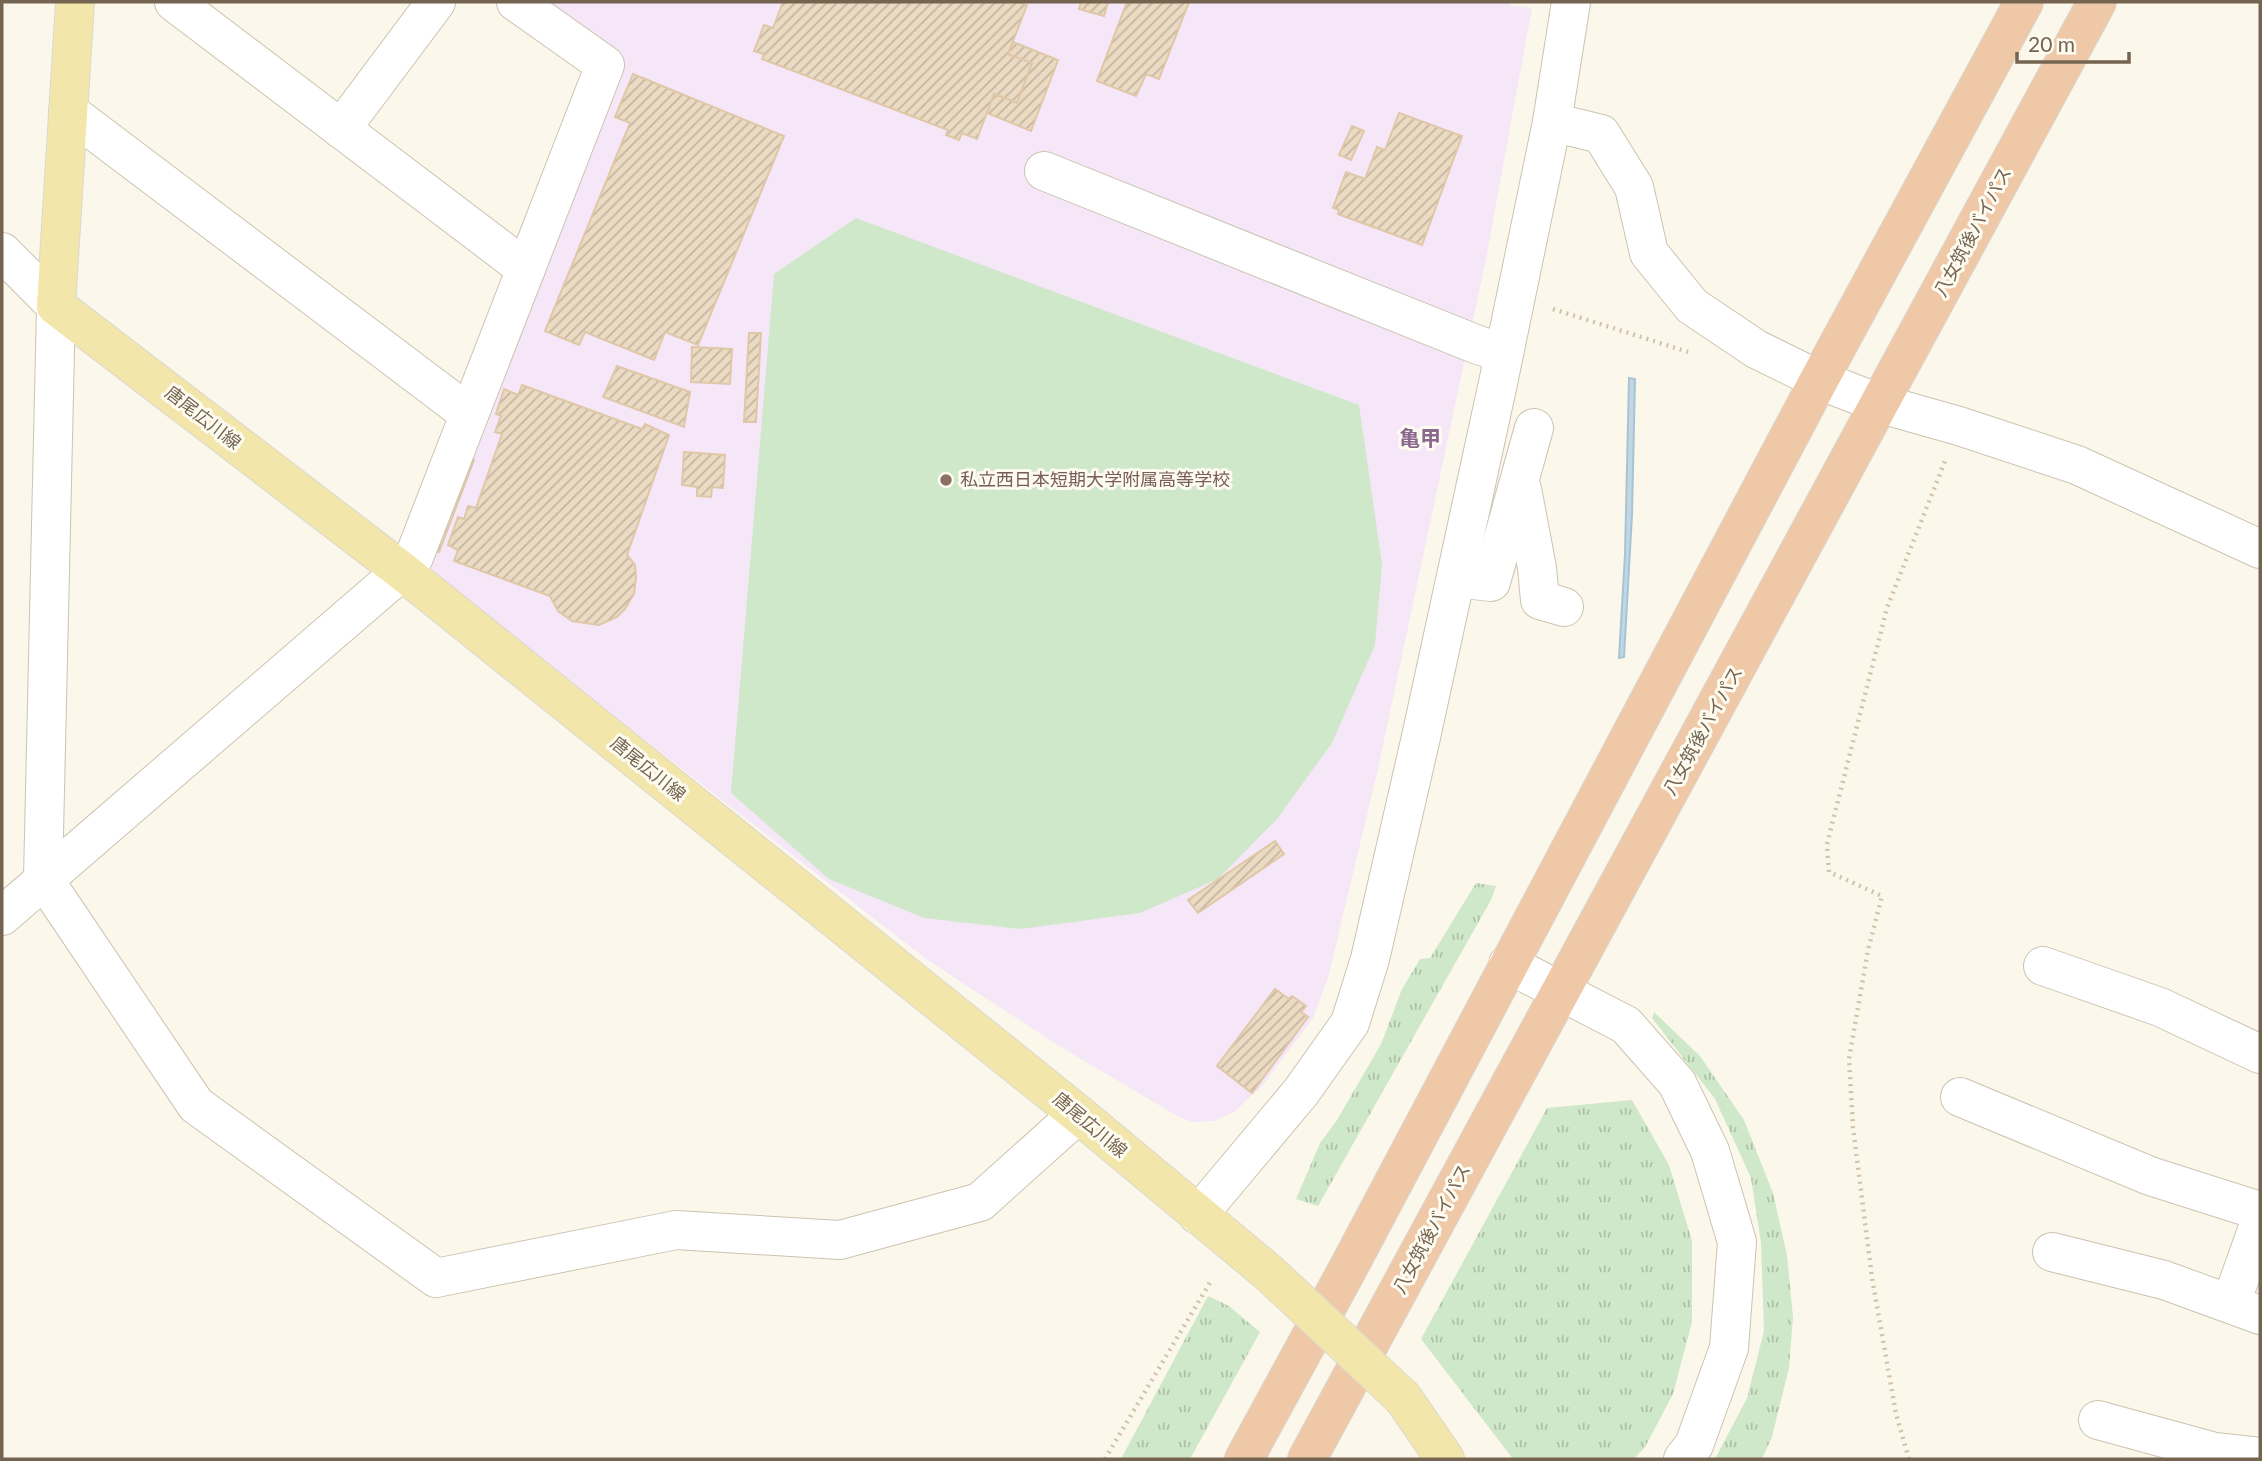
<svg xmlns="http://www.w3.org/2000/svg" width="2262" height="1461" font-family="Lato,'Noto Sans JP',sans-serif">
<defs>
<pattern id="grass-tufts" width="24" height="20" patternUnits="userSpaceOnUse" patternTransform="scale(1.75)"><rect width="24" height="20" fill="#d0e8ca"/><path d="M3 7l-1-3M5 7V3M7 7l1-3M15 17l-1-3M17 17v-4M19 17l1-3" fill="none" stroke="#adc0a6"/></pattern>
<pattern id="building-hatch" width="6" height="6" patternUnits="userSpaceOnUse" patternTransform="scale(1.75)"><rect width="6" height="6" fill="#ecdbc3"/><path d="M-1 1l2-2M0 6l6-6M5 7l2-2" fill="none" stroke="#c4b5a1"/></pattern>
</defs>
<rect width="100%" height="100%" fill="#fbf8eb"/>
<!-- education -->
<polygon fill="#f5e7f8" points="538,2 1510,2 1510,5 1532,8 1486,259 1378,769 1328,978 1313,1018 1262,1086 1234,1112 1214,1121 1191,1122 1174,1114 1059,1046 926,959 420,565 619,59"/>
<!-- grass -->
<g fill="url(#grass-tufts)">
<polygon points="1476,883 1496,886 1491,900 1318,1206 1296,1199 1320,1143 1337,1120 1381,1044 1402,989 1420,959 1430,958"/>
<polygon points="1654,1012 1700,1056 1744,1120 1773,1193 1787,1255 1793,1317 1789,1368 1772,1437 1762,1459 1715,1459 1747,1398 1764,1331 1761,1243 1751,1178 1715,1099 1652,1018"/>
<polygon points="1632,1100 1669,1165 1692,1241 1692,1322 1673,1394 1645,1447 1634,1459 1513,1459 1421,1339 1547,1108"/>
<polygon points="1208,1296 1229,1306 1260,1332 1190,1459 1121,1459"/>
</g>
<!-- garden -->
<polygon fill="#d0e8ca" points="856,218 1359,405 1382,564 1375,645 1332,743 1277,819 1218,879 1140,913 1021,929 924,918 829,879 731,793 774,274"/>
<!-- water -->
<polygon fill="#c1d7e3" stroke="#a8c4d4" stroke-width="2" points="1629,378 1635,379 1632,515 1624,657 1619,658 1625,554"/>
<!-- building -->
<g fill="url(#building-hatch)" stroke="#dfc7a7" stroke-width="2">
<polygon points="783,2 1019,2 1027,5 1008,54 1032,63 1017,103 994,94 977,139 962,133 959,140 946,135 948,130 762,59 764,54 754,51 764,25 773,28"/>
<polygon points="1081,2 1108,2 1104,16 1079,9"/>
<polygon points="1127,2 1189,2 1159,79 1146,74 1136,96 1097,81"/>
<polygon points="1013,42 1058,60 1031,131 987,113 994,94 1017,103 1032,63 1008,54"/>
<polygon points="633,74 784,136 698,345 665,332 654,360 585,332 579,345 545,331 630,123 615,117"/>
<polygon points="1399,113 1462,136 1422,245 1338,214 1339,210 1333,208 1346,172 1365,179 1377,147 1385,150"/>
<polygon points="1352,126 1364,131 1351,160 1339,155"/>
<polygon points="749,333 761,333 756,422 744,422"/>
<polygon points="692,347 732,349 730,384 691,382"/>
<polygon points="617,366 690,392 684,427 603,397"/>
<polygon points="522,385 642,429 645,424 669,435 627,555 635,565 636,577 634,594 625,609 617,617 599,625 572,621 558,611 550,596 454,561 458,550 448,545 458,517 464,519 468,506 476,508 502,434 495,432 501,416 496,414 504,389 518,395"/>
<polygon points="684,452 725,455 723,488 712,487 711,497 697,496 697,487 682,485"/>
<polygon points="467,456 474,460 439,552 431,549"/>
<polygon points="1275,841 1284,854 1198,913 1188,900"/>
<polygon points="1275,989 1289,999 1292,996 1306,1006 1301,1012 1308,1017 1252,1093 1217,1066"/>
</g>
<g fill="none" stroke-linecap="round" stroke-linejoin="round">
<!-- minor casing -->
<g stroke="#ccc3b1" stroke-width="40">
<g id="minor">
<polyline points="174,2 526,269"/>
<polyline points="68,111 469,414"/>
<polyline points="1552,122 1601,134 1634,187 1649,253 1692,306 1756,349 1819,380 1881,404 1959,426 2077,465 2260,549"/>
<polyline points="341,129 436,2"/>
<polyline points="1044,171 1478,345 1504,353"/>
<polyline points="2,252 56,306 43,878 196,1105 436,1278 676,1230 840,1240 980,1202 1078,1114"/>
<polyline points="1522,489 1537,568 1540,600 1564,607"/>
<polyline points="1456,578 1491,582 1534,428"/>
<polyline points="2,916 402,571 414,557 605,65 516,2"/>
<polyline points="1508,964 1626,1025 1677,1083 1710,1151 1737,1242 1729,1348 1694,1445 1683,1459"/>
<polyline points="2043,966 2160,1007 2260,1054"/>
<polyline points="1960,1097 2150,1176 2260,1211"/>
<polyline points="1198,1215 1301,1092 1350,1023 1370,959 1421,737 1498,383 1552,122 1571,2"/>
<polyline points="2052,1252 2164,1280 2260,1315"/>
<polyline points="2231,1303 2260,1222"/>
<polyline points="2098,1420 2215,1452 2260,1457"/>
</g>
</g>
<!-- major casing -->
<g stroke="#dbd7d2" stroke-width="40">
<g id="major">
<polyline points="75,2 56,306 402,571 1078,1114 1269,1273"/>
<polyline points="1403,1398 1445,1459"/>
</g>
</g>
<!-- highway casing -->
<g stroke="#dbd7d2" stroke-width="40">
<g id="highway">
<polyline points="1244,1459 1345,1274 1819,380 2024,2"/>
<polyline points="1307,1459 2097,2"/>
</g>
</g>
<!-- path -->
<g stroke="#d3c1a8" stroke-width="4.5" stroke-dasharray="2 5" stroke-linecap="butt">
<polyline points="1553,309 1688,352"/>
<polyline points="1105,1459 1212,1279"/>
<polyline points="1909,1459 1896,1414 1872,1278 1853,1127 1849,1059 1868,950 1882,896 1829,872 1827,844 1887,608 1945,461"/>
</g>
<!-- minor -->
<use href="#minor" stroke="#fff" stroke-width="38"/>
<!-- major -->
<use href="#major" stroke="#f3e6aa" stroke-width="38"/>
<!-- highway -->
<use href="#highway" stroke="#efc8a8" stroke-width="38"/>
<!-- major-bridge casing -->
<g stroke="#dbd7d2" stroke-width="40" stroke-linecap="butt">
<polyline id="major-bridge" points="1269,1273 1403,1398"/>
</g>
<!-- major-bridge -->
<use href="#major-bridge" stroke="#f3e6aa" stroke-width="38"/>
</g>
<!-- markers -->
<circle fill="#8d6e63" stroke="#fefbf1" stroke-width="2.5" cx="946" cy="480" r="7"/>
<g text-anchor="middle" stroke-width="6" stroke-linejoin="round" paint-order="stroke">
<!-- street labels -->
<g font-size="18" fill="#746450" stroke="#fefbf1">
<text transform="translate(1973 232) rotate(-62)" y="6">八女筑後バイパス</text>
<text transform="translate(203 418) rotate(38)" y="6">唐尾広川線</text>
<text transform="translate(1703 731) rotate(-61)" y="6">八女筑後バイパス</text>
<text transform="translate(648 769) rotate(39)" y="6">唐尾広川線</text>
<text transform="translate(1090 1125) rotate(40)" y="6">唐尾広川線</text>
<text transform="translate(1432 1229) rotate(-62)" y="6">八女筑後バイパス</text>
</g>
<!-- education labels -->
<g font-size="18" fill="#785e54" stroke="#fefbf1" text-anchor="start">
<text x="960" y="486">私立西日本短期大学附属高等学校</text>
</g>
<!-- quarter labels -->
<g font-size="21" font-weight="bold" fill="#8a688f" stroke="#fefbf1">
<text x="1420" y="446">亀甲</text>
</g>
</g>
<!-- border -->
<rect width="2262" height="1461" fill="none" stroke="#746450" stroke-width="7"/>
<!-- scale -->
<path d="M2017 52v10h112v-10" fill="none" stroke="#746450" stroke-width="3.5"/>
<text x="2028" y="52" font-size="21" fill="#746450" stroke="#fefbf1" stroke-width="5" paint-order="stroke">20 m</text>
</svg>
